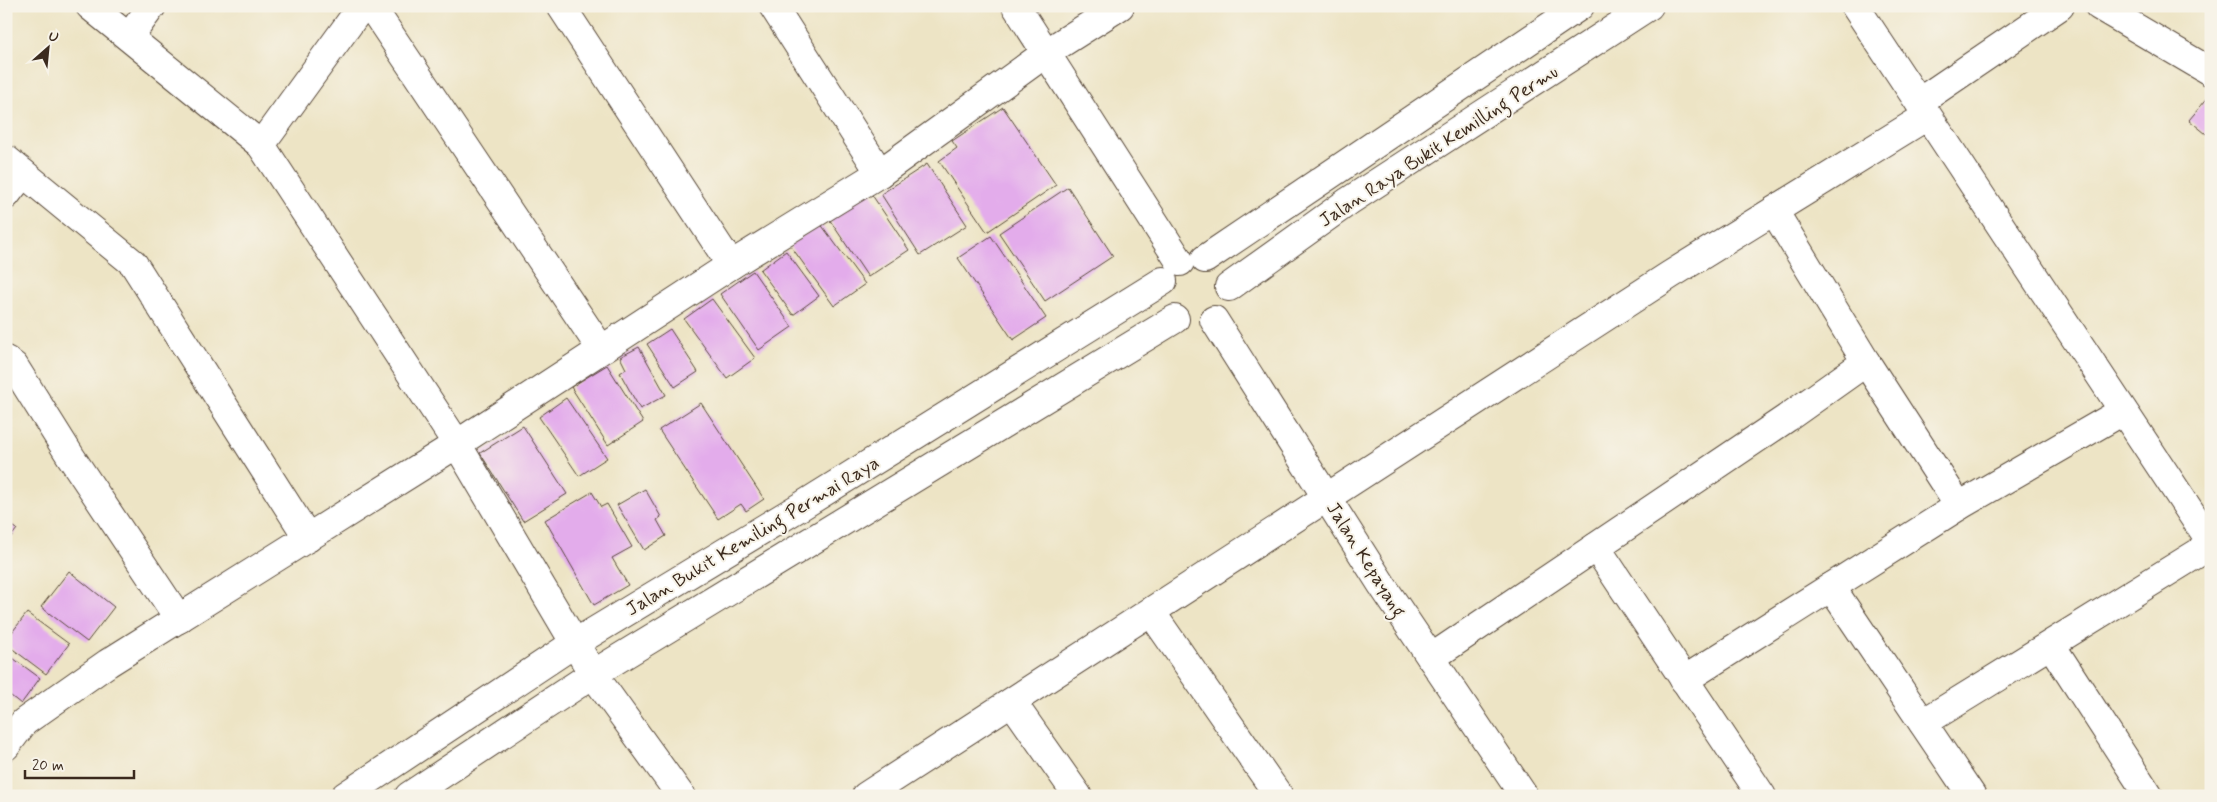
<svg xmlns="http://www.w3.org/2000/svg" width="2217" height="802" font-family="Mynerve,sans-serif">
<rect width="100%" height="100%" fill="#f7f3e8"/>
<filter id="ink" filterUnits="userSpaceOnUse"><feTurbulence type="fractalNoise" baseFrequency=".02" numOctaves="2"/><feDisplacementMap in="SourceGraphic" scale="10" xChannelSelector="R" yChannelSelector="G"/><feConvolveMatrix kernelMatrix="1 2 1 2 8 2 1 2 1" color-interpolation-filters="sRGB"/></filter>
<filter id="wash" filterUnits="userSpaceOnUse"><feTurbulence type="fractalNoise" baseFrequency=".0096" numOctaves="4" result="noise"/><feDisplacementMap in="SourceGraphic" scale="20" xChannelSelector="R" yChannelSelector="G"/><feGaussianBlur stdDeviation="1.12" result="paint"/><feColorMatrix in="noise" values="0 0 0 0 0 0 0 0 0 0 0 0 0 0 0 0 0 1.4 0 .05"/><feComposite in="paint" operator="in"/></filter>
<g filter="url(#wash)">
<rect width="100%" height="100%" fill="#ede4c5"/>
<g id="blocks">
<!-- building -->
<g fill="#e3aceb">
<polygon points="2211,94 2211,138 2189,120"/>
<polygon points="1003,107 1056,185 987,232 939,161 957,148 952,141"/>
<polygon points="927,164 967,225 920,255 881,194"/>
<polygon points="1068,187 1113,256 1045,301 999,233"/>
<polygon points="868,189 909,250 868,277 827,216"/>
<polygon points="820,223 865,284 834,306 790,245"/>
<polygon points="991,236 1046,318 1013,340 958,258"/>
<polygon points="786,251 819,296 793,315 760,270"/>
<polygon points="753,271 792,327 759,350 720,294"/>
<polygon points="712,299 755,358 727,378 684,319"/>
<polygon points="670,329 698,372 675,387 647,344"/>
<polygon points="639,347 666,395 640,409 620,373 626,369 620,357"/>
<polygon points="607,365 643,422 608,445 571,387"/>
<polygon points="566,398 607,458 579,476 539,417"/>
<polygon points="701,403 764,499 746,511 741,504 718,519 659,430"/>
<polygon points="523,426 567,494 523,521 480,453"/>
<polygon points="645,489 661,517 657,520 666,536 644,550 617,505"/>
<polygon points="592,492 601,507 607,504 632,547 612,558 628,585 594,605 545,520"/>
<polygon points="6,521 17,529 6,543"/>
<polygon points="69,571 114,607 87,642 41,607"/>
<polygon points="27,613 69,644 46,674 6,644 6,640"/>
<polygon points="6,653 40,678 21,704 6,692"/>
</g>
</g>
</g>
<g filter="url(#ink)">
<use href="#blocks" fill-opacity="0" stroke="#564637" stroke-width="1"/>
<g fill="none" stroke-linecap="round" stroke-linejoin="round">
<!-- minor casing -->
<g stroke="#564637" stroke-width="30">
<g id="minor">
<polyline points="90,6 261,145 457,444 593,674 681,796"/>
<polyline points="371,6 601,349"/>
<polyline points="561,6 731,265"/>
<polyline points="773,6 880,173"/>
<polyline points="1016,6 1180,262"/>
<polyline points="1855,6 2211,543"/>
<polyline points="2099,6 2211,72"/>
<polyline points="129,37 152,6"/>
<polyline points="1919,102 2060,6"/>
<polyline points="261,145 362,6"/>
<polyline points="6,159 133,263 308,538"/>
<polyline points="6,195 23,173"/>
<polyline points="1205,259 1580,6"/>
<polyline points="1229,287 1349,201 1649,6"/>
<polyline points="1214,320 1382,585 1524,796"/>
<polyline points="6,360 14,366 71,457 179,619"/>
<polyline points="1866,362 1959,506"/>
<polyline points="1596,547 1762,796"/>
<polyline points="1831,587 1972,796"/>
<polyline points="1151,612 1279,796"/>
<polyline points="2051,645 2149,796"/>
<polyline points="1431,658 1787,418 1866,362 1774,211"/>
<polyline points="1684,680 1959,506 2123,411"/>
<polyline points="1012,702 1078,796"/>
<polyline points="1923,723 2211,545"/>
<polyline points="6,746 24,722 108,663 457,444 731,265 880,173 1046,53 1120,6"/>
<polyline points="345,796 575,643 803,505 1163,281"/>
<polyline points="409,796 593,674 1175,319"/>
<polyline points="866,796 1670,275 1927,116"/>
</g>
</g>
<!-- minor -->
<use href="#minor" stroke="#fff" stroke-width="28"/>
</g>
</g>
<g text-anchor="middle" stroke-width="4" stroke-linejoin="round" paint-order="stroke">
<!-- street labels -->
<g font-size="19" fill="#3b2a1e" stroke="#f7f3e8">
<text transform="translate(1438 145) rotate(-33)" y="7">Jalan Raya Bukit Kemilling Permu</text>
<text transform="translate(752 535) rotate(-31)" y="7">Jalan Bukit Kemiling Permai Raya</text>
<text transform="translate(1367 559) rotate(58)" y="7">Jalan Kepayang</text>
</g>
</g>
<!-- margin -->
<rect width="2217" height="802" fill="none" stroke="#f7f3e8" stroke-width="25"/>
<!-- north arrow -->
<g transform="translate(48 48) rotate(27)" stroke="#f7f3e8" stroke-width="4" paint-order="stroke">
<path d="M0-4L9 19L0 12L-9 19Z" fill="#3b2a1e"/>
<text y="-8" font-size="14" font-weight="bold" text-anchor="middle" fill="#3b2a1e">U</text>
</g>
<!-- scale -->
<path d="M25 770v8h109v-8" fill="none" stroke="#3b2a1e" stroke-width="2.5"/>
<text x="32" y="770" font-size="15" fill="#3b2a1e" stroke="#f7f3e8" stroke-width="4" paint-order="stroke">20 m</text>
</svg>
